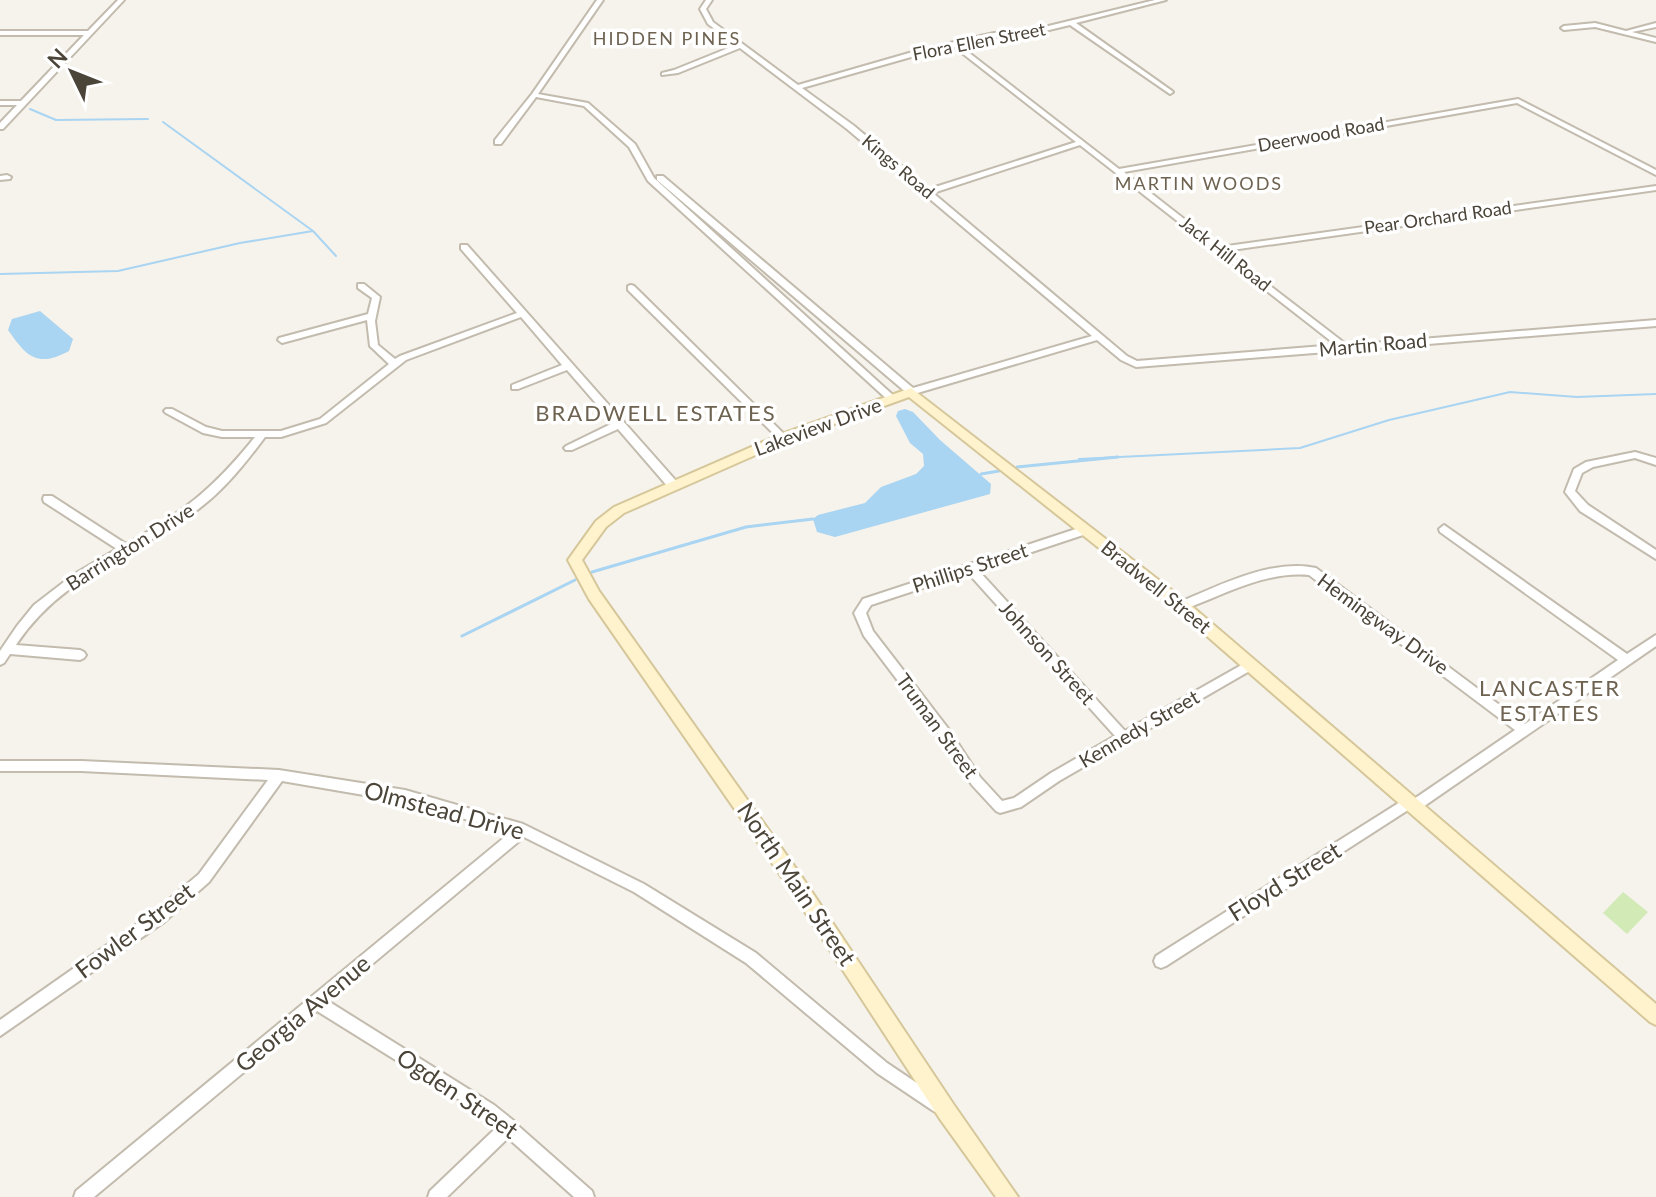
<svg xmlns="http://www.w3.org/2000/svg" width="1656" height="1197" font-family="Lato,sans-serif">
<rect width="100%" height="100%" fill="#f6f3ec"/>
<!-- green -->
<polygon fill="#d2eab5" points="1623,892 1648,912 1627,934 1603,913"/>
<!-- water -->
<g fill="#a9d4f2">
<path d="M40,311l33,28 -4,12c-32,17 -42,6 -61,-21l4,-11z"/>
<polygon points="905,409 913,412 940,440 991,484 990,494 835,537 817,532 813,519 818,515 865,503 881,487 916,474 924,466 923,454 910,443 896,416 898,411"/>
</g>
<g fill="none" stroke-linecap="round" stroke-linejoin="round">
<!-- stream-far1 -->
<g stroke="#a9d4f2" stroke-width="2">
<polyline points="30,109 56,120 148,119"/>
<polyline points="163,122 313,231 336,256"/>
<polyline points="0,274 118,271 240,243 313,231"/>
<polyline points="1079,459 1300,448 1389,420 1510,392 1577,397 1656,394"/>
</g>
<!-- stream -->
<g stroke="#a9d4f2" stroke-width="3">
<polyline points="1017,467 1118,457"/>
<polyline points="981,474 999,471"/>
<polyline points="592,572 746,527 813,519"/>
<polyline points="462,636 575,580"/>
</g>
<!-- street casing -->
<g stroke="#c2bbae" stroke-width="4">
<g id="street">
<polygon points="118,0 124,0 3,129 0,129 0,123 17,105 0,105 0,101 21,101 84,35 0,35 0,31 88,31"/>
<polygon points="597,0 603,0 538,94 588,103 635,144 654,178 895,397 895,401 889,401 648,181 629,147 584,106 536,97 501,144 495,144 495,140 532,94"/>
<path d="M706,0h6l-6,9 7,13 85,63 125,-36 71,-16 34,-2 127,-31h11l-90,23 96,68 1,1 -3,2 -100,-69 -42,10 -34,2 -35,8 160,124 399,-70 138,71v5l-139,-72 -393,69 96,75 436,-61v4l-431,61 122,94 309,-25v6l-520,41 -15,-7 -24,-20 -183,54h-6l-251,-214v-4h6l250,212 179,-52 -245,-207 -107,-81 -62,25 -16,2v-2l12,-3 62,-25 -28,-21 -8,-15zM953,46l123,96 -147,47 -76,-64 -51,-37 123,-35zM1080,145l256,200 -199,16 -10,-5 -194,-163z"/>
<polygon points="1595,23 1626,31 1656,23 1656,27 1632,32 1656,38 1656,42 1595,27 1564,30 1561,28 1564,26"/>
<polygon points="7,175 11,177 10,179 0,180 0,176"/>
<path d="M461,245h6l210,237 1,3 -1,3h-8l-51,-59 -46,21h-6l-2,-2 2,-2 47,-23 -46,-53 -49,19h-6v-4l50,-20 -41,-48 -115,43 -80,63 -45,14h-16c-21,28 -43,56 -72,76 -64,46 -131,63 -177,132l64,5 4,2 2,3 -2,3 -4,2 -70,-6 -6,9 -4,2v-14l17,-25 17,-21 39,-30 44,-26 -73,-47 -1,-3 1,-3h8l74,48c57,-31 88,-56 129,-107h-33l-19,-4 -37,-20 -2,-2 2,-2h6l34,18 16,4h59l39,-12 69,-55 -19,-18 -3,-26 -85,23 -4,-3 1,-2 89,-24 4,-16 -14,-10v-4h6l16,13 -5,24 3,24 17,14 5,-3 117,-43 -56,-64z"/>
<polygon points="631,285 634,286 786,436 788,438 786,440 780,440 628,290 628,286"/>
<polygon points="1635,452 1656,458 1656,465 1635,458 1593,467 1582,473 1575,491 1588,505 1656,550 1656,559 1580,511 1565,492 1574,469 1586,462"/>
<path d="M1444,525l183,129 29,-19v11l-239,165 -4,2 -5,-3 -242,156 -5,2 -5,-2 -2,-5 2,-5 249,-157 4,-2 5,2 101,-69 -206,-155c-45,-4 -85,20 -127,35l-4,-1 -2,-3 2,-3c40,-17 94,-45 138,-35l209,156 93,-64 -178,-128 -1,-3z"/>
<path d="M1085,526l5,4 -1,3 -111,37 147,161 120,-68 4,-2 4,2 2,3 -2,3 -194,112 -38,26 -21,6 -4,-2 -24,-26 -30,-46 -78,-103 -10,-23 9,-14zM968,573l147,163 -64,37 -37,25 -12,3 -22,-24 -30,-46 -77,-100 -7,-18 5,-8z"/>
<polygon points="0,761 81,761 279,770 405,790 523,824 644,884 756,953 887,1063 942,1100 945,1105 942,1110 937,1113 932,1110 877,1073 746,963 634,892 524,837 328,1001 494,1105 514,1121 516,1124 592,1191 594,1197 574,1197 508,1138 447,1197 428,1197 430,1191 497,1127 484,1115 317,1011 94,1197 74,1197 76,1191 511,832 405,802 282,781 209,882 164,922 0,1036 0,1020 154,912 199,874 268,780 81,771 0,771"/>
</g>
</g>
<!-- secondary casing -->
<g stroke="#d6c79b" stroke-width="4">
<polygon id="secondary" points="911,388 1187,602 1656,1004 1656,1025 1650,1022 1177,610 909,397 787,441 624,513 606,527 582,560 599,591 802,877 954,1105 1018,1197 996,1197 940,1119 790,889 589,599 568,560 596,521 614,507 779,435"/>
</g>
<!-- street -->
<use href="#street" fill="#fff" fill-rule="evenodd"/>
<!-- secondary -->
<use href="#secondary" fill="#fff3cd" fill-rule="evenodd"/>
</g>
<g text-anchor="middle" stroke-width="7" stroke-linejoin="round" paint-order="stroke">
<!-- far-neighbourhood labels -->
<g font-size="18" letter-spacing="2" fill="#6e6250" stroke="#fff">
<text x="667" y="45">HIDDEN PINES</text>
<text x="1199" y="190">MARTIN WOODS</text>
</g>
<!-- far-street labels -->
<g font-size="18" fill="#4b4439" stroke="#fff">
<text transform="translate(979 42) rotate(-11)" y="6">Flora Ellen Street</text>
<text transform="translate(1321 135) rotate(-10)" y="6">Deerwood Road</text>
<text transform="translate(898 167) rotate(40)" y="6">Kings Road</text>
<text transform="translate(1438 218) rotate(-8)" y="6">Pear Orchard Road</text>
<text transform="translate(1225 254) rotate(38)" y="6">Jack Hill Road</text>
</g>
<!-- street labels -->
<g font-size="20" fill="#4b4439" stroke="#fff">
<text transform="translate(1373 345) rotate(-5)" y="7">Martin Road</text>
<text transform="translate(818 427) rotate(-20)" y="7">Lakeview Drive</text>
<text transform="translate(130 547) rotate(-32)" y="7">Barrington Drive</text>
<text transform="translate(970 568) rotate(-18)" y="7">Phillips Street</text>
<text transform="translate(1156 587) rotate(39)" y="7">Bradwell Street</text>
<text transform="translate(1383 624) rotate(36)" y="7">Hemingway Drive</text>
<text transform="translate(1047 653) rotate(48)" y="7">Johnson Street</text>
<text transform="translate(937 726) rotate(54)" y="7">Truman Street</text>
<text transform="translate(1139 729) rotate(-30)" y="7">Kennedy Street</text>
</g>
<!-- neighbourhood labels -->
<g font-size="22" letter-spacing="2" fill="#6e6250" stroke="#fff">
<text x="656" y="421">BRADWELL ESTATES</text>
<text x="1550" y="696">LANCASTER<tspan x="1550" dy="25">ESTATES</tspan></text>
</g>
<!-- near-street labels -->
<g font-size="24" fill="#4b4439" stroke="#fff">
<text transform="translate(444 811) rotate(15)" y="8">Olmstead Drive</text>
<text transform="translate(1285 882) rotate(-32)" y="8">Floyd Street</text>
<text transform="translate(796 884) rotate(56)" y="8">North Main Street</text>
<text transform="translate(135 931) rotate(-37)" y="8">Fowler Street</text>
<text transform="translate(303 1014) rotate(-40)" y="8">Georgia Avenue</text>
<text transform="translate(457 1094) rotate(34)" y="8">Ogden Street</text>
</g>
</g>
<!-- north arrow -->
<g transform="translate(72 72) rotate(313)" stroke="#ffffff" stroke-width="6" paint-order="stroke">
<path d="M0-6L14 30L0 20L-14 30Z" fill="#4b4439"/>
<text y="-12" font-size="22" font-weight="bold" text-anchor="middle" fill="#4b4439">N</text>
</g>
</svg>
